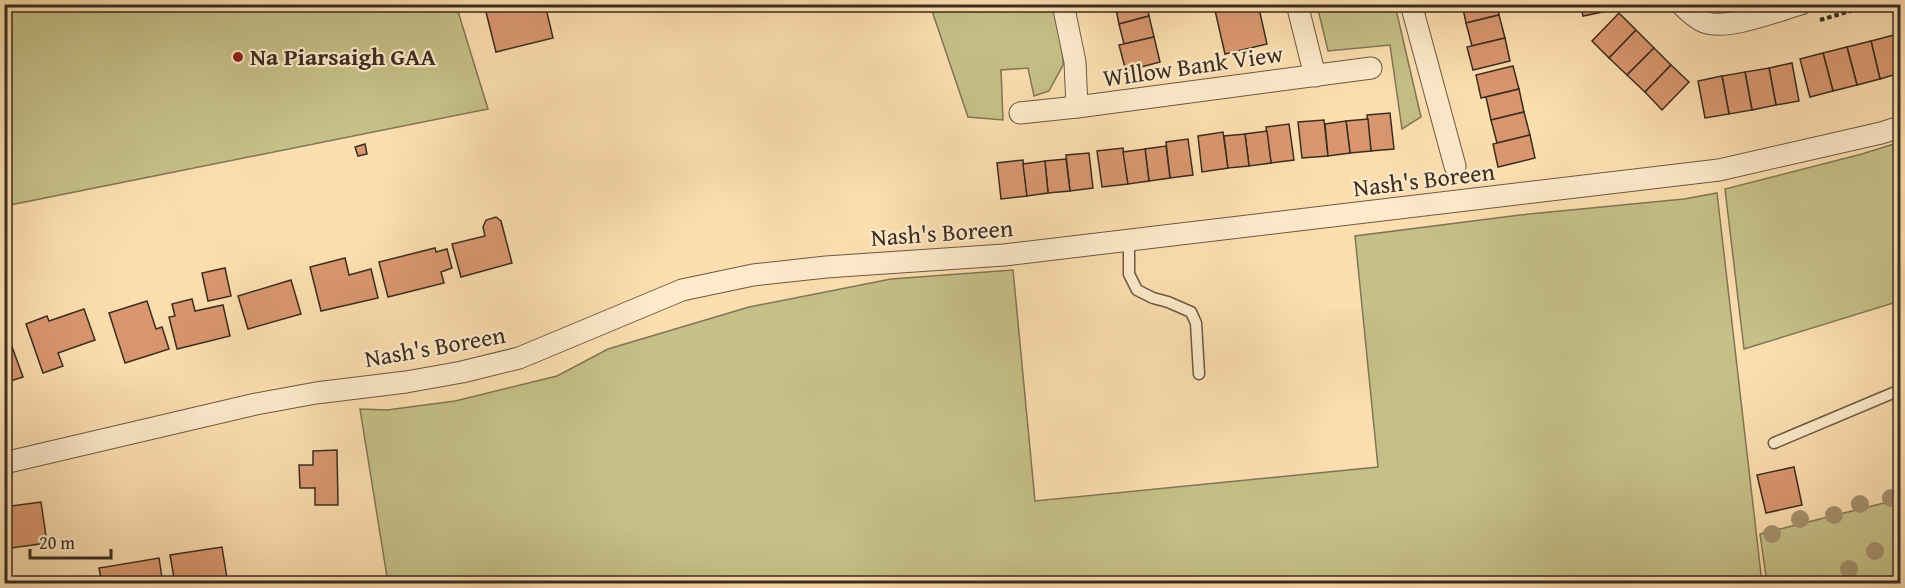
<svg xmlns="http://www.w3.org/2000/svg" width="1905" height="588" font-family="'Gentium Book Plus',serif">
<rect width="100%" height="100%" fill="#fcdeaf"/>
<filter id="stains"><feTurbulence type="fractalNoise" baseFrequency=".00333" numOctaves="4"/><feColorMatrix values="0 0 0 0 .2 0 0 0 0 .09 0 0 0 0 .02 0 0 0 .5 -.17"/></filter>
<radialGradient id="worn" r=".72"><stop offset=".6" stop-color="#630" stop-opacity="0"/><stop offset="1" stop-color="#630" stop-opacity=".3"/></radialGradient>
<!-- green -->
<g fill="#c5c087" stroke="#807654" stroke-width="1.5">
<polygon points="4,5 456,5 488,109 5,206"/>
<polygon points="930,5 1056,5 1063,28 1063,65 1049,91 1034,96 1028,68 1001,70 1003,120 968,117"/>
<polygon points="1317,5 1395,5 1421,117 1402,129 1390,45 1328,51"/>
<path d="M1704,5v-1l47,1c-17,4 -30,9 -47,0z"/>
<polygon points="1900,142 1900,301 1744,349 1725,189 1862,154"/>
<polygon points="1717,193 1762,583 388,583 360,409 387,410 455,401 557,376 608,349 749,307 891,279 1013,270 1035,501 1378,467 1355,236 1520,215 1684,199"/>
<polygon points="1900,499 1900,583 1767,583 1760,534"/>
</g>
<!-- building -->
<g fill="#da976f" stroke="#3a2d21" stroke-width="1.5">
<polygon points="484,4 545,4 553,38 496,52"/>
<polygon points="1115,4 1147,4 1149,16 1119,24"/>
<polygon points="1222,4 1258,4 1267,44 1225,54 1214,6"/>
<polygon points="1462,4 1497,4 1499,15 1466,23"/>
<polygon points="1580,4 1621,4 1622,8 1583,16"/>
<polygon points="1619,13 1636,30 1609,58 1592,41"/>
<polygon points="1499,15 1505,38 1472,46 1466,23"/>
<polygon points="1149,16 1154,37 1124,44 1119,24"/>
<polygon points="1636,30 1654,48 1627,75 1609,58"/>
<polygon points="1894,35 1900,60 1900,73 1880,79 1871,41"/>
<polygon points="1154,37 1160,62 1126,71 1119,45"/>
<polygon points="1505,38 1510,61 1473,70 1467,47"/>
<polygon points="1871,41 1880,79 1857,85 1847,47"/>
<polygon points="1847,47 1857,85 1833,91 1823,53"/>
<polygon points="1654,48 1671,65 1645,92 1627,75"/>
<polygon points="1823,53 1833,91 1810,97 1800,59"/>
<polygon points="1792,63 1799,101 1776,105 1769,68"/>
<polygon points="1671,65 1689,82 1662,110 1645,92"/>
<polygon points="1513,66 1519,89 1481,98 1476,75"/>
<polygon points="1769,68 1776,105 1752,110 1745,72"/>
<polygon points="1745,72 1752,110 1729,114 1722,76"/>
<polygon points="1722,76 1729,114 1705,118 1698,81"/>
<polygon points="1519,89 1524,112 1491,120 1486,97"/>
<polygon points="1524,112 1530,135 1497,143 1491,120"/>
<polygon points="1390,113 1394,149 1371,151 1367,115"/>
<polygon points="1368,119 1371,151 1350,153 1346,121"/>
<polygon points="1324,120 1328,156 1302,158 1298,122"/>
<polygon points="1346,121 1350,153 1328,156 1325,124"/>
<polygon points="1289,124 1294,160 1271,163 1266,127"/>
<polygon points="1267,131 1271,163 1249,166 1245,134"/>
<polygon points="1223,132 1228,168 1202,172 1198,136"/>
<polygon points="1245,134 1249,166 1228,168 1224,136"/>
<polygon points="1530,135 1535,158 1498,167 1493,144"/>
<polygon points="1188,139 1193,175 1170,178 1166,142"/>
<polygon points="365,144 367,154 358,156 355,147"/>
<polygon points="1166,146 1170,178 1149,181 1145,149"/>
<polygon points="1123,148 1128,184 1102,187 1097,151"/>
<polygon points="1145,149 1149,181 1128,184 1123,152"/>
<polygon points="1089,153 1093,188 1070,191 1066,155"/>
<polygon points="1066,159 1070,191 1048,193 1045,161"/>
<polygon points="1023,160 1027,196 1001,199 997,163"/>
<polygon points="1045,161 1048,193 1027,196 1023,164"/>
<polygon points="496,217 501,221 512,263 461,277 452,244 485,236 483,227 486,220"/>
<polygon points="435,248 436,252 447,249 452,268 441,272 444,283 388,297 379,262"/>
<polygon points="345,258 349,275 371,269 378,298 321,311 310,267"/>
<polygon points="225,268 231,296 208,301 202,273"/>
<polygon points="291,280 301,314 248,329 238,296"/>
<polygon points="192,299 195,311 223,305 230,336 177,349 169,317 175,316 172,304"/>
<polygon points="147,301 156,329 162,327 169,349 125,363 109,313"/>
<polygon points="84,309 95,340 58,353 63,366 43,373 26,324 47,316 49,321"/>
<polygon points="1900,322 1900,344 1893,325"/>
<polygon points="11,344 23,377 4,383 4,346"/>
<polygon points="337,450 338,505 315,505 315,488 300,488 299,465 313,465 313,451"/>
<polygon points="1794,467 1802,505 1766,513 1757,475"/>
<polygon points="41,502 47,543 4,549 4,507"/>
<polygon points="222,547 227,578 192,584 175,584 170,555"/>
<polygon points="159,558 163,584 102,584 99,568"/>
</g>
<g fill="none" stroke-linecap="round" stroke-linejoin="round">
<!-- lane casing -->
<g stroke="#6a5944" stroke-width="13">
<g id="lane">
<polyline points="1129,241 1129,274 1137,290 1153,298 1168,302 1191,312 1196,323 1199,374"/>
<polyline points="1774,443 1900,390"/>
</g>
</g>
<!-- street casing -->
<g stroke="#6a5944" stroke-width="23">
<g id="street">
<polyline points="1063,4 1075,62 1077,107"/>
<polyline points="1297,4 1315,76"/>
<polyline points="1411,4 1455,166"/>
<path d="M1681,4c7,7 14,14 23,18 23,9 72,-11 97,-18"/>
<polyline points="1020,113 1077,107 1371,68"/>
<polyline points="4,463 256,404 316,393 406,382 462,372 519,358 682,290 753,275 826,267 1004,255 1719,170 1881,133 1900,127"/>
</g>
</g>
<!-- path -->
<polyline stroke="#3a2d21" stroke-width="4" stroke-dasharray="4.5 3" stroke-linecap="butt" points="1820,20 1874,4"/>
<!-- lane -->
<use href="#lane" stroke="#fdeacb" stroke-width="10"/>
<!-- street -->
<use href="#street" stroke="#fdeacb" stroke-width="21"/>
</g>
<!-- trees -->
<g fill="#a5916f">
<circle cx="1891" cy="498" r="9"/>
<circle cx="1860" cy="504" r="9"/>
<circle cx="1834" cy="515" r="9"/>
<circle cx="1800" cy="519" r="9"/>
<circle cx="1772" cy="534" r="9"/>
<circle cx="1875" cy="551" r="9"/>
<circle cx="1849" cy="569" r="9"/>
</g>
<!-- markers -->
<circle fill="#8f2418" stroke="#fdeacb" stroke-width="2" cx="238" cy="57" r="6"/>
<g text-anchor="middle" stroke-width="4.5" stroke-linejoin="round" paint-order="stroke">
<!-- poi labels -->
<g font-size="24" font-weight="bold" fill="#3a2d21" stroke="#fdeacb" text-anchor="start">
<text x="250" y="65">Na Piarsaigh GAA</text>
</g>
<!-- street labels -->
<g font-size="24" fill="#3a2d21" stroke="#fdeacb">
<text transform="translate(1193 66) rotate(-8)" y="8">Willow Bank View</text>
<text transform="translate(1424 180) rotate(-7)" y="8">Nash's Boreen</text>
<text transform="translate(942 233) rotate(-4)" y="8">Nash's Boreen</text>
<text transform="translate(435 347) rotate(-10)" y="8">Nash's Boreen</text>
</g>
</g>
<!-- margin -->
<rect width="1905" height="588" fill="none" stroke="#fcdeaf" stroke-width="24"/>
<rect x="6" y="6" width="1893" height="576" fill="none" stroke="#3a2d21" stroke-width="3"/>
<rect x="12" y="12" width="1881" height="564" fill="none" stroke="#3a2d21" stroke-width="1.5"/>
<!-- scale -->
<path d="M30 549v9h81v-9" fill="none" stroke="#3a2d21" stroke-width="3"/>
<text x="39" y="549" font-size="18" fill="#3a2d21" stroke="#fdeacb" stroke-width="4.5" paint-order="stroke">20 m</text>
<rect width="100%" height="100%" filter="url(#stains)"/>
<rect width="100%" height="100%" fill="url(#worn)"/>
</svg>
